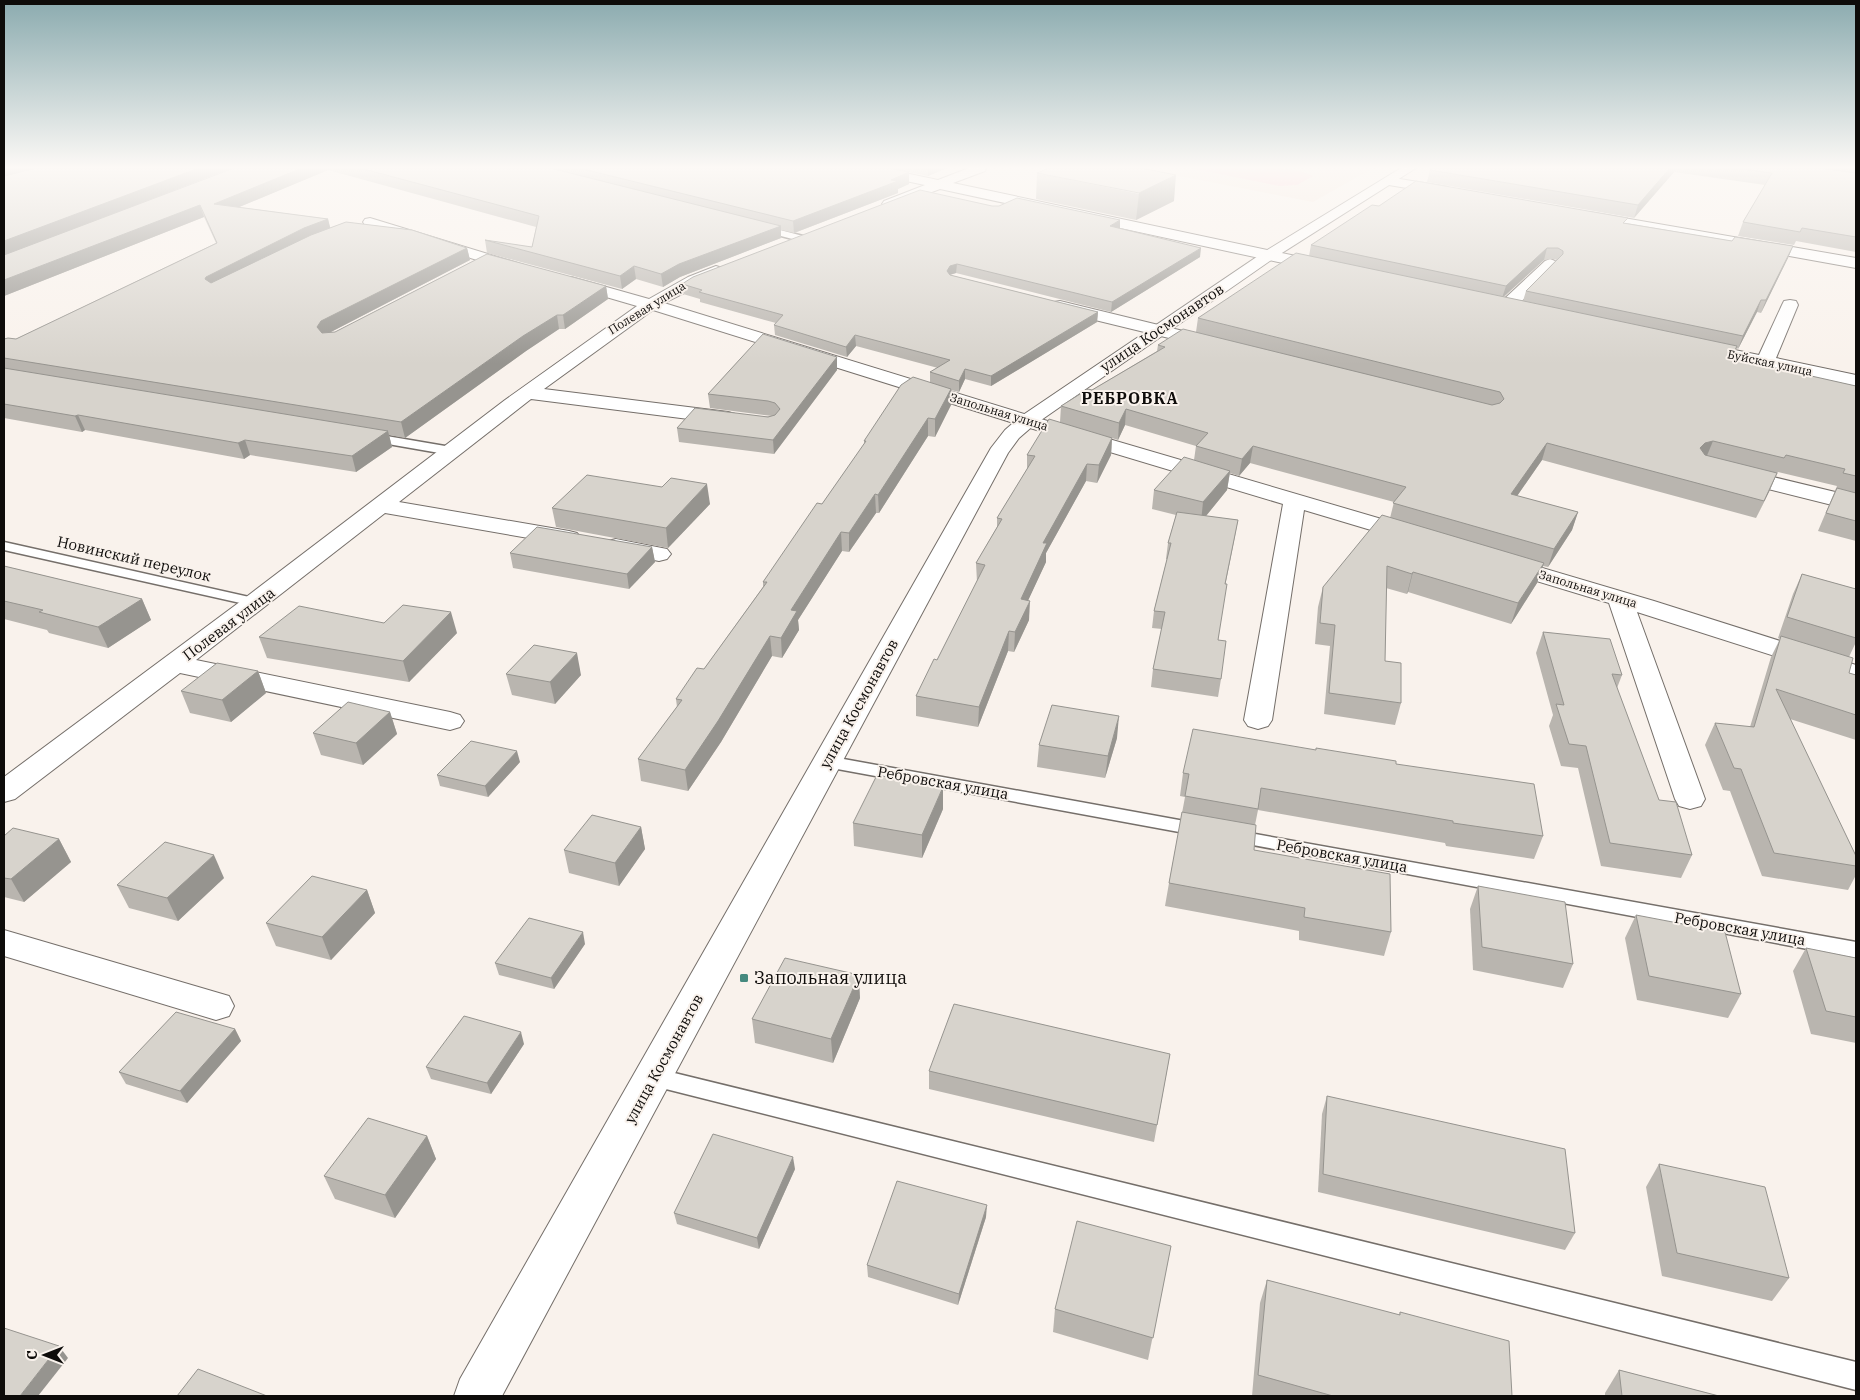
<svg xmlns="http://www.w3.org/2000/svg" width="1860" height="1400" font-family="'IBM Plex Serif',serif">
<rect width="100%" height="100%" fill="#f9f2ec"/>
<!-- built -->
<polygon fill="#f5e6dc" points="1138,168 1373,168 1313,202"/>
<!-- green -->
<path fill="#fdc0cb" d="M1190,168c31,0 97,-6 123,8l-16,9 -18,1z"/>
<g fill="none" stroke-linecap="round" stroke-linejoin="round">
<!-- lane casing -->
<g stroke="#756f6a" stroke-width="3">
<g id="lane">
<polygon points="761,225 803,236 804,238 800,241 758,230 758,226"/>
<polygon points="369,433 451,447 457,451 451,455 365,440 363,437 365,434"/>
<polygon points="4,542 258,599 263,600 265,603 263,606 258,607 4,550"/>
<polygon points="827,756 1201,824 1207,826 1210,830 1207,834 1201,836 821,766 818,762 821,758"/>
<polygon points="1233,830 1856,942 1856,958 1226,840 1224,836 1226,832"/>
<polygon points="654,1068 1856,1362 1856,1390 654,1086 646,1084 643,1077 646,1070"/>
</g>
</g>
<!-- street casing -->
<g stroke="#756f6a" stroke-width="2">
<g id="street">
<polygon points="857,168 881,168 938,180 969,168 986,168 985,171 953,183 1324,262 1329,264 1332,267 1329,270 1324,272 940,189 889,208 884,207 882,204 884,201 925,185 858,171"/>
<polygon points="1388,177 1448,187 1455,191 1448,195 1383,184 1381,181"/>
<polygon points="1589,212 1856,258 1856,268 1584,219 1582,216 1584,213"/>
<polygon points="370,218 524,265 526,268 524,271 512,271 365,225 363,222 365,219"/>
<polygon points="1550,259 1555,261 1558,264 1555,267 1513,310 1501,310 1499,306 1501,302 1545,261"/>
<polygon points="716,266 722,268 724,271 722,274 664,303 1034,417 1419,530 1422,535 1419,540 1411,542 1304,510 1272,720 1268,726 1258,729 1248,726 1244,720 1283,504 1020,425 653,310 544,389 728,412 735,414 738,418 735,422 728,424 531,399 399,502 569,531 577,533 581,538 577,543 569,545 385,513 196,660 450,712 460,715 464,721 460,727 450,730 180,673 15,799 4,802 4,777 241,601 505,400 637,306 565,285 563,282 565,279 571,277 649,299 688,277"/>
<polygon points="1790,300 1796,301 1798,305 1776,358 1856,375 1856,387 1696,352 1690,351 1687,347 1690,343 1696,342 1759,355 1782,305 1784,301"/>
<polygon points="1060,301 1216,339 1219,343 1216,347 1210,348 1054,310 1052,306 1054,302"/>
<polygon points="1736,468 1856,497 1856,511 1728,479 1725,474 1728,469"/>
<polygon points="616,539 667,549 671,554 667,559 659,561 608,551 604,546 608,541"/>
<polygon points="1505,557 1654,601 1856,665 1856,682 1637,612 1705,799 1701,806 1690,809 1679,806 1675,799 1609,603 1497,569 1493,564 1497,559"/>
<polygon points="4,930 229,996 234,1006 229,1016 216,1020 4,956"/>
</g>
</g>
<!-- secondary casing -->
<g stroke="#756f6a" stroke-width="2">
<polygon id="secondary" points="1401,168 1416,168 1274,258 1034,425 1019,438 1008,453 502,1396 454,1396 460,1379 991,448 1005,430 1020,417 1264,252"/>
</g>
<!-- lane -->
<use href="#lane" fill="#fff" fill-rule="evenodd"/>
<!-- street -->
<use href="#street" fill="#fff" fill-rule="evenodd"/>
<!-- secondary -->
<use href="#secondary" fill="#fff" fill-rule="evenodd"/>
</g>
<!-- wall -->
<g fill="#b9b5af" fill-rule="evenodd">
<polygon points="4,168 232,168 124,210 234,168 888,168 909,172 909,184 898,189 898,193 794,233 781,230 781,238 680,277 663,287 636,279 622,289 487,253 485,240 532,247 536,227 328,170 239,207 328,219 330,228 346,222 412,230 467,248 470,260 331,332 335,332 487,254 606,286 608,299 565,329 559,329 526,351 405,438 389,435 392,447 356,472 250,455 244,459 85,430 82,432 4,418 4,339 8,338 16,339 216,243 204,217 4,296"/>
<polygon points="890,168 947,168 928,176"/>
<polygon points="1432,168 1856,168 1856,252 1796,241 1794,245 1738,236 1743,222 1765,185 1674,172 1634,218 1427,182 1430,170"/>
<polygon points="1037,173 1174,201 1136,220 1036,199"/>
<polygon points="992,206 1120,228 1200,257 1111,312 956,273 950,275 1098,312 1097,322 991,386 965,379 959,392 951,390 951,405 935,437 928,436 879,513 876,513 849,552 842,551 798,620 799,630 782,658 772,656 721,742 688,791 641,781 638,759 677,707 676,699 704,669 763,587 763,582 822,504 864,445 864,441 930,382 930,372 938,368 856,346 847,357 775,335 774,325 776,323 700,302 700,299 683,294 682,284"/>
<path d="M1379,206l247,17 106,18 61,5 -5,12 -27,55 -4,-1 -19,37 -1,-1 -4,11 123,27v155l-38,-10 19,-45 -59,-14 -22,46 -214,-58 -25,36 61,16 -6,18 -24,37 -5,-1 -6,17 -26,41 -103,-32 -1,2 -21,-6 -1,73 16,42 -6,22 -71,-11 6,-68 -15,-2 3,-37 5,-20 67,-69 4,-16 -144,-39 -11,13 -9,-3 -3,17 -21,26 32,4 -13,64 -7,56 3,39 -3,18 -67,-10 2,-18 9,-40 -10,-1 2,-17 13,-52h-1l2,-16 8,-28 -24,-6 2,-19 40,-30 2,-14 -71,-21 -7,15 -6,-2 -1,17 -14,28 -11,-2 -40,72v9l-18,38 1,20 -15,32 -6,-1 -30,76 -62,-11v-20l21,-36 40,-78 -1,-19 21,-36v-9l30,-49v-14l33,-33 1,-16 31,-16 65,-39 1,-6 38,-13 2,-14 111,-62 2,-11zM1555,259l1,1 -30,31 -3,10 -19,-4 40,-37z"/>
<polygon points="837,357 837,370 774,454 679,442 677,428 772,416 710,408 708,394"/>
<polygon points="710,504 668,548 556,527 552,508"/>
<polygon points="652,547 655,562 629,589 513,568 510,553"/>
<polygon points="4,566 142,599 151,620 108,648 49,633 47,630 4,619"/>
<polygon points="1802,574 1856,589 1856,642 1849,657 1849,673 1856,675 1856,740 1790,719 1856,856 1856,875 1848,890 1762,876 1730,791 1723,790 1705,745 1715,723 1750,727 1771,657 1780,639 1778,638 1793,594"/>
<polygon points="384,623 457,633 409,682 267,658 259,637"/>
<polygon points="1543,632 1622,675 1617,688 1659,800 1692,855 1681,878 1601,866 1578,768 1561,766 1549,726 1553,715 1536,653"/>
<polygon points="258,671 266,693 231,722 190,713 181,691"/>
<polygon points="506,674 581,675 555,704 512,695"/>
<polygon points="390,712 397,734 363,765 321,755 313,733"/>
<polygon points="1117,738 1105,778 1037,767 1039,745"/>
<polygon points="520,762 488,797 440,786 437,775"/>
<polygon points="1396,764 1543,836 1534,859 1446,846 1445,843 1258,810 1255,825 1254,850 1391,932 1384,956 1299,940 1299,931 1165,906 1169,883 1185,797 1180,796 1183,773"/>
<polygon points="943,809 922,858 854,846 853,823"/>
<polygon points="641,827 645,849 619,886 569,873 564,850"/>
<polygon points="4,836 59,839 71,862 24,902 4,897"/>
<polygon points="224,878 178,921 129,908 117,885"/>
<polygon points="1478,886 1573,964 1563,988 1473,970 1470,909"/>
<polygon points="367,890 375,913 331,960 276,946 266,923"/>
<polygon points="1636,915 1741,994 1728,1018 1637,1000 1625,938"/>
<polygon points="585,944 554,989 499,975 495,963"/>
<polygon points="1806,948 1856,958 1856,1043 1811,1034 1793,971"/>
<polygon points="860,998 833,1063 755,1043 752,1019"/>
<polygon points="235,1029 241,1041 187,1103 126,1084 119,1072"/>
<polygon points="524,1044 491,1094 431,1079 426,1067"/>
<polygon points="1170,1054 1154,1142 929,1089 929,1071"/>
<polygon points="1327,1096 1575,1233 1565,1250 1318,1192 1322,1114"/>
<polygon points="427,1136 436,1159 395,1218 335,1199 324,1176"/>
<polygon points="1659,1164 1789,1278 1772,1301 1662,1276 1646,1187"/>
<polygon points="795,1169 759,1249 677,1224 674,1213"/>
<polygon points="986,1217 958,1305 868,1277 867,1265"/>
<polygon points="1171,1246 1148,1360 1053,1332 1055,1309"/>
<polygon points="1267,1280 1399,1315 1400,1312 1512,1396 1252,1396 1260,1303"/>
<polygon points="1619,1370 1719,1396 1605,1396 1605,1393"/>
</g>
<!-- shaded-wall -->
<g fill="#96948f">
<polygon points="4,168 39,168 4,177"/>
<polygon points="199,168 232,168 4,256 4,241"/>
<polygon points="302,168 328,168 328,170 218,216 214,204"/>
<polygon points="928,168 947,168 928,176"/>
<polygon points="1670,168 1675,168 1674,172 1634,218 1638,205"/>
<polygon points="909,172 909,184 898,189 898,193 794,233 793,221"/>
<polygon points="1176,175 1174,201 1136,220 1139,193"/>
<polygon points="200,205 204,217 4,296 4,280"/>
<polygon points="328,219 331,231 210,290 205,279 206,277 304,228"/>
<polygon points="1120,220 1120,229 1110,226"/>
<polygon points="781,226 781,238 680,277 663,287 661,274 679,264"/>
<polygon points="1793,246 1788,258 1761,313 1766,300"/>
<polygon points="467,248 470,260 325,335 321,341 317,327 321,321"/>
<polygon points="1201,248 1200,257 1111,312 1112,302"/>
<polygon points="1547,248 1544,260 1502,298 1506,286"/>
<polygon points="957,264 956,273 949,275 947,271 950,266"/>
<polygon points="634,266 636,279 622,289 620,276"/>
<polygon points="606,286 608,299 565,329 563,315"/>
<polygon points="1761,300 1757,312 1738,349 1743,336"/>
<polygon points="1098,312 1097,322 991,386 991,376"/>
<polygon points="557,315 559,329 526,351 405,438 401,422 523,336"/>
<polygon points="855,335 856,346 847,357 846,347"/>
<polygon points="837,357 837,370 774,454 773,440"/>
<polygon points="965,369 965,379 959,392 959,381"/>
<polygon points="951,389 951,405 935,437 935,419"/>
<polygon points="1126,409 1125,425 1118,440 1119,423"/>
<polygon points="78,415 85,430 82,432 75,416"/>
<polygon points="928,418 928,436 879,513 878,495"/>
<polygon points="388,431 392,447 356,472 352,456"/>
<polygon points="1112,438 1111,455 1097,483 1099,465"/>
<polygon points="245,440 250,455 244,459 238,443"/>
<polygon points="1713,441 1706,458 1700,448 1705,443"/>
<polygon points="1547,443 1542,460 1506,512 1511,494"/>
<polygon points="1253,446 1250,463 1239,476 1242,459"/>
<polygon points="1087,464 1086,481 1046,553 1046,562 1020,618 1021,599 1043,543"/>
<polygon points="1230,471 1227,490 1201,522 1203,502"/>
<polygon points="1777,473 1770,490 1756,518 1764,501"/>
<polygon points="707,484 710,504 668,548 666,528"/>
<polygon points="875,494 876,513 849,552 849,533"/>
<polygon points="1578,512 1572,530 1548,567 1554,549"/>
<polygon points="1238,520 1235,536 1222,601 1225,584"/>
<polygon points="841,532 842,551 798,620 799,630 782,658 781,638 791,610"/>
<polygon points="652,547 655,562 629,589 627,574"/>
<polygon points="1544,563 1537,583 1511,624 1518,603"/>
<polygon points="1413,572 1408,592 1407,594 1412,574"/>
<polygon points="142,599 151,620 108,648 98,627"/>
<polygon points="1030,601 1029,620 1014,652 1015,632"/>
<polygon points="451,612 457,633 409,682 403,661"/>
<polygon points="1009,631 1008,651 978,727 979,707"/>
<polygon points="770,636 772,656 721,742 688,791 685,770"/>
<polygon points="577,653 581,675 555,704 550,682"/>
<polygon points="258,671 266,693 231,722 222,700"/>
<polygon points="390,712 397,734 363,765 356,743"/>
<polygon points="1119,716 1117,738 1105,778 1108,756"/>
<polygon points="517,751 520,762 488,797 485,786"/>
<polygon points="943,787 943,809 922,858 922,835"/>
<polygon points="641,827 645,849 619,886 615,863"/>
<polygon points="59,839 71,862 24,902 11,879"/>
<polygon points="214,855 224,878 178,921 167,898"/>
<polygon points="367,890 375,913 331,960 322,937"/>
<polygon points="583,932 585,944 554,989 551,978"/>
<polygon points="859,975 860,998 833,1063 831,1039"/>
<polygon points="235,1029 241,1041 187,1103 180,1091"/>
<polygon points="521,1032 524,1044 491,1094 487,1083"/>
<polygon points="427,1136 436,1159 395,1218 385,1195"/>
<polygon points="793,1157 795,1169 759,1249 757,1238"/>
<polygon points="987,1205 986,1217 958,1305 959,1294"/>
<polygon points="59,1346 68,1358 38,1396 20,1396"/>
</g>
<!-- building -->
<g fill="#d7d3cc" stroke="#96948f">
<polygon points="37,168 199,168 4,241 4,176"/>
<polygon points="234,168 302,168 214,204 328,219 304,228 206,277 205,279 211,283 311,235 346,222 412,230 467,248 321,321 317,327 322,333 335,332 487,254 606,286 563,315 557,315 523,336 401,422 4,358 4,339 8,338 16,339 217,243 200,205 4,280 4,255"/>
<polygon points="360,168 550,168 781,226 679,264 661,274 634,266 620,276 485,240 532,247 539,216"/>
<polygon points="579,168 888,168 909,172 891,180 898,181 793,221"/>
<polygon points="1049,168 1141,168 1176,175 1139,193 1037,173"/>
<polygon points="1432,168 1670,168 1638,205 1430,170"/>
<polygon points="1736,168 1819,168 1856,173 1856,237 1802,228 1800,232 1743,222 1772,173"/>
<polygon points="1416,181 1628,218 1623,223 1732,241 1735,237 1793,246 1766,300 1761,300 1743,336 1526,291 1563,254 1563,251 1558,248 1547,248 1506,286 1311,245 1372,205 1379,206"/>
<polygon points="920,190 992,206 999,206 1017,198 1120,220 1110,226 1201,248 1112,302 957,264 950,266 947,271 950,275 1098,312 991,376 965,369 959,381 930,372 950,360 855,335 846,347 774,325 783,315 699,292 702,290 682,284 693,277"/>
<polygon points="1296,253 1737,346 1731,358 1856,386 1856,476 1843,473 1845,469 1786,455 1784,458 1713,441 1705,443 1700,448 1705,455 1777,473 1764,501 1547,443 1511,494 1578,512 1554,549 1393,503 1406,487 1253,446 1242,459 1196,446 1208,433 1126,409 1119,423 1061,406 1088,389 1092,390 1165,347 1158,345 1183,329 1492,405 1500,403 1504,399 1500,392 1198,318"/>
<polygon points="763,334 837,357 773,440 677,428 695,408 768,417 775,415 780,409 775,403 768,401 708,394"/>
<polygon points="4,368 388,431 352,456 245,440 238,443 78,415 75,416 4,404"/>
<polygon points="913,377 951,389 935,419 928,418 878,495 875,494 849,533 841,532 791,610 797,611 781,638 770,636 718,721 685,770 638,759 682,700 676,699 697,668 704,669 767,582 763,582 817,503 822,504 866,441 864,441 901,385"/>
<polygon points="1049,419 1112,438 1099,465 1087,464 1043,543 1047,543 1021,599 1030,601 1015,632 1009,631 979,707 916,696 934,659 937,660 985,565 976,563 1002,519 997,518 1035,456 1027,455"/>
<polygon points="1184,457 1230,471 1203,502 1154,490"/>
<polygon points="587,475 662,487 671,478 707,484 666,528 552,508"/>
<polygon points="1837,488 1856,493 1856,521 1826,513"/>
<polygon points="1177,512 1238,520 1225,584 1227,584 1218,640 1226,641 1221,679 1153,669 1165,612 1154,611 1171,543 1168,543"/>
<polygon points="1382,515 1544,563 1518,603 1413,572 1412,574 1387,566 1385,661 1401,663 1401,703 1329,693 1335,625 1320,623 1323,587"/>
<polygon points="537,527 652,547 627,574 510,553"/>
<polygon points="4,566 142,599 98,627 39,612 43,610 4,601"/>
<polygon points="1802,574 1856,589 1856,638 1787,617"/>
<polygon points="403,605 451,612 403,661 259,637 299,606 384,623"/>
<polygon points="1543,632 1610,639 1622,675 1612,674 1659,800 1676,802 1692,855 1610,843 1586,746 1569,744 1556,704 1564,705"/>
<polygon points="1781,636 1853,658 1849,673 1856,675 1856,715 1776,689 1856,856 1856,866 1774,853 1741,769 1734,768 1715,723 1754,727"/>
<polygon points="534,645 577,653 550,682 506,674"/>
<polygon points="217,663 258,671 222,700 181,691"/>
<polygon points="348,702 390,712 356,743 313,733"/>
<polygon points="1052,705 1119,716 1108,756 1039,745"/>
<polygon points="1193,729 1316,750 1316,748 1396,761 1396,764 1534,784 1543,836 1453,823 1453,821 1261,788 1258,809 1185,796 1189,774 1183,773"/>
<polygon points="471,741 517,751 485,786 437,775"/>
<polygon points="877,775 943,787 922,835 853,823"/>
<polygon points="1182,812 1256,825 1254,850 1390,874 1391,932 1304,917 1305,908 1169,883"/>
<polygon points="592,815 641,827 615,863 564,850"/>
<polygon points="13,828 59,839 11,879 4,878 4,836"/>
<polygon points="165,842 214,855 167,898 117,885"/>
<polygon points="312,876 367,890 322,937 266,923"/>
<polygon points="1478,886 1565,902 1573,964 1482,947"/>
<polygon points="1636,915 1725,932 1741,994 1649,976"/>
<polygon points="529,918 583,932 551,978 495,963"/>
<polygon points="1806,948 1856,958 1856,1017 1826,1011"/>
<polygon points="785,958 859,975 831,1039 752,1019"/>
<polygon points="954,1004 1170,1054 1157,1125 929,1071"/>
<polygon points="176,1012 235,1029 180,1091 119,1072"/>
<polygon points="464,1016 521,1032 487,1083 426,1067"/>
<polygon points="1327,1096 1565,1149 1575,1233 1323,1174"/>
<polygon points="368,1118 427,1136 385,1195 324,1176"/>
<polygon points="713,1134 793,1157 757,1238 674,1213"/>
<polygon points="1659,1164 1765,1187 1789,1278 1677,1253"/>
<polygon points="897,1181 987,1205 959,1294 867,1265"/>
<polygon points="1077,1221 1171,1246 1153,1338 1055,1309"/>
<polygon points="1267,1280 1400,1315 1400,1312 1509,1341 1512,1396 1333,1396 1258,1375"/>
<polygon points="4,1328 59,1346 20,1396 4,1396"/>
<polygon points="198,1369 267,1396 177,1396"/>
<polygon points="1619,1370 1719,1396 1622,1396"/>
</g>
<!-- sky -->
<linearGradient id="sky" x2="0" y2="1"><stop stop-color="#8babaf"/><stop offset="0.46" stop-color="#fcf9f6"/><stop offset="1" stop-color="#fcf9f6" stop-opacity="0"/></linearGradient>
<rect width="1860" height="364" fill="url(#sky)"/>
<!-- markers -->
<rect fill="#45897e" stroke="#f9f2ec" stroke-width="2" x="739" y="973" width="10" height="10" rx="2.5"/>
<g text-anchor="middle" stroke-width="4" stroke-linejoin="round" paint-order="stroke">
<!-- far-street labels -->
<g font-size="12" fill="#0e0c0a" stroke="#f9f2ec">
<text transform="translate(647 308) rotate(-32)" y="4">Полевая улица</text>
<text transform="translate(1770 363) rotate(12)" y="4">Буйская улица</text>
<text transform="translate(999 412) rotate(17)" y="4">Запольная улица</text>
<text transform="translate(1588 589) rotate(17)" y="4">Запольная улица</text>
</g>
<!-- street labels -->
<g font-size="15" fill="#0e0c0a" stroke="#f9f2ec">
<text transform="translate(1162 328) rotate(-34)" y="5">улица Космонавтов</text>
<text transform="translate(134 559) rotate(13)" y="5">Новинский переулок</text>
<text transform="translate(229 624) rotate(-37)" y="5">Полевая улица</text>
<text transform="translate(859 704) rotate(-61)" y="5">улица Космонавтов</text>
<text transform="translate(943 783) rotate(10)" y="5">Ребровская улица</text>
<text transform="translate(1342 856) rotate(10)" y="5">Ребровская улица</text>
<text transform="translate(1740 929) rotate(10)" y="5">Ребровская улица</text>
<text transform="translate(664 1059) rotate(-61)" y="5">улица Космонавтов</text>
</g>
<!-- far-district labels -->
<g font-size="16" font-weight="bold" letter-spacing="1" fill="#0e0c0a" stroke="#f9f2ec">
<text x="1130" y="404">РЕБРОВКА</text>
</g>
<!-- near-poi labels -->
<g font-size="18" fill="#0e0c0a" stroke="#f9f2ec" text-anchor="start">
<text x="754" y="984">Запольная улица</text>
</g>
</g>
<!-- border -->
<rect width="1860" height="1400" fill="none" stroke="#0e0c0a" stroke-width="10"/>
<!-- north arrow -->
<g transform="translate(45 1355) rotate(270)" stroke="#f9f2ec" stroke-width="4" paint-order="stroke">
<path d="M0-4L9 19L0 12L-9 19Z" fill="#0e0c0a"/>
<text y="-8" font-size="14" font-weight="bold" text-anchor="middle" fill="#0e0c0a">С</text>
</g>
</svg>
